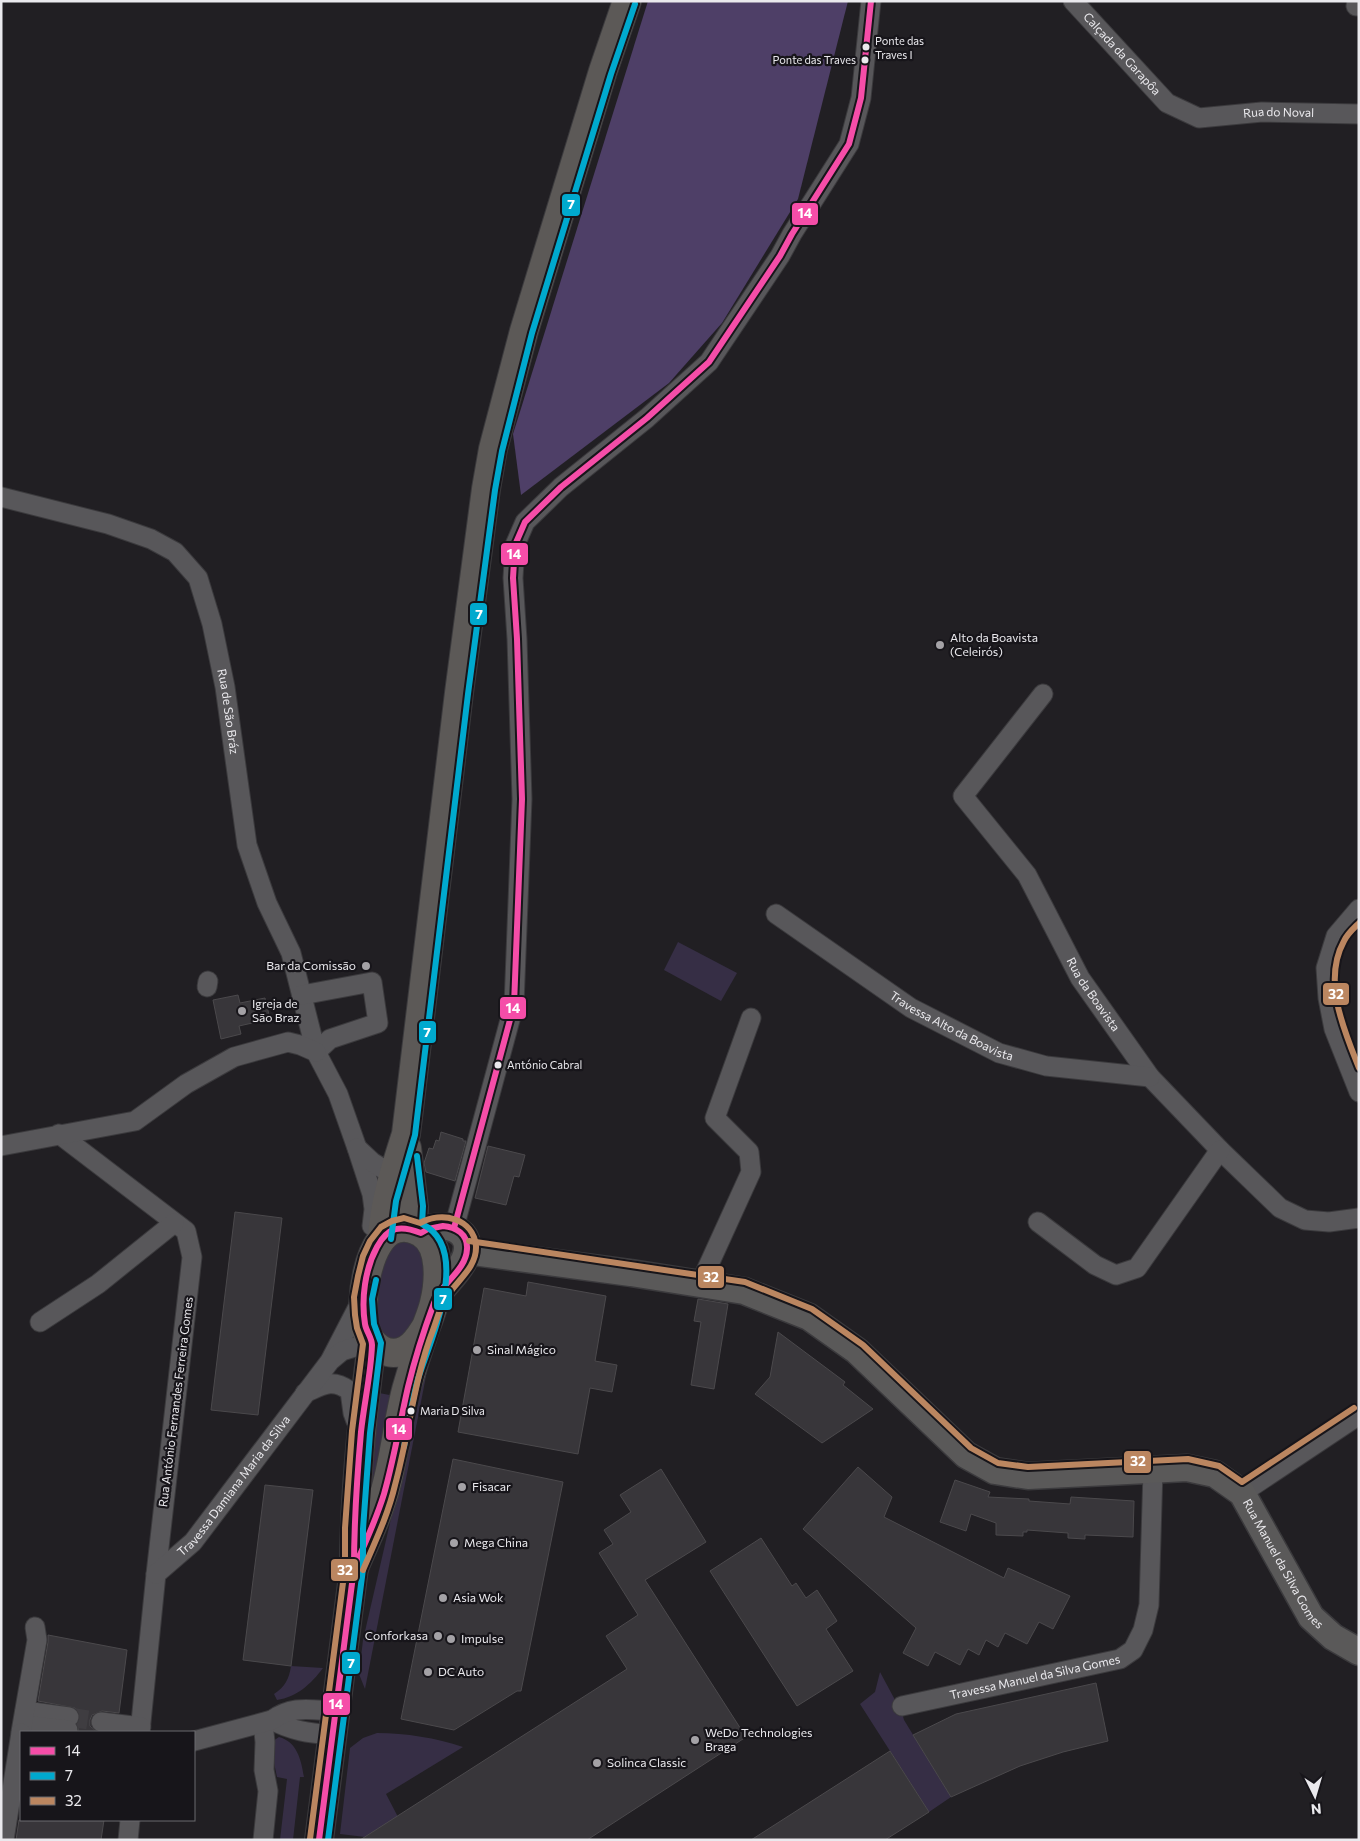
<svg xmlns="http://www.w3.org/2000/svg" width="1360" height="1841" font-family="Commissioner,sans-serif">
<rect width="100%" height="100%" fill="#211f23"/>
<!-- green -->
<g fill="#362e45">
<polygon points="678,942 737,973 721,1001 664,970"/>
<path d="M402,1241c6,0 13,1 17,7 11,16 4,51 -2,68 -2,7 -7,14 -11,21l-20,4 -11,-22 -1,-16 6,-34 13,-24z"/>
<polygon points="425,1371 427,1371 365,1689 359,1674 363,1640"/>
<polygon points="379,1393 395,1396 368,1515 365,1511"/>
<path d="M291,1666l32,2c-12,16 -26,29 -46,32l-3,-6c11,-7 15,-15 17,-28z"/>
<polygon points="880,1672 902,1713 904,1720 951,1797 929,1812 860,1704 875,1692"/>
<path d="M377,1733c29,0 59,5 86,14l-77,47 12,23 -33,20 -25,-3 10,-86 13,-10z"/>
<path d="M279,1737c18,5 22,22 25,40h-4l-7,63h-13l7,-61 -10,-2 -5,-24 1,-12z"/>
</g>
<!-- forest -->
<polygon fill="#4e3f67" points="648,1 848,1 798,199 722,323 669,383 521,495 513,434"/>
<!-- building -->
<g fill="#38363a" stroke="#4b494c">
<polygon points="238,995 240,1003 265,998 270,1019 239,1026 241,1034 221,1039 213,1000"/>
<polygon points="441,1132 463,1139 463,1141 466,1141 455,1181 426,1172 424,1163 429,1148 433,1149 436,1140 439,1141"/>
<polygon points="488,1146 525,1155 519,1177 514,1176 506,1205 475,1198"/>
<polygon points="235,1212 282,1218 258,1415 211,1410"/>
<polygon points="528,1282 606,1296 595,1361 617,1365 612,1392 590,1388 578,1454 458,1432 484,1288 526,1296"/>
<polygon points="698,1299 728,1304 714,1389 691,1385 701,1322 694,1321"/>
<polygon points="778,1332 845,1382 843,1385 873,1409 822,1443 755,1394 770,1377"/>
<polygon points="453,1459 563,1482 521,1691 517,1691 454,1730 401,1719"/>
<polygon points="858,1467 892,1497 884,1517 1004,1578 1008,1568 1070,1596 1053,1629 1039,1622 1027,1644 1005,1633 998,1647 986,1640 979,1655 968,1649 960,1665 935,1652 928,1666 903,1653 916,1628 803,1529"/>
<polygon points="661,1469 706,1542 645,1580 746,1737 587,1840 360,1840 627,1669 606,1636 638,1615 599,1553 613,1544 604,1530 631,1512 620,1495"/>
<polygon points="955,1480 990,1492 988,1497 1029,1499 1029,1501 1070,1504 1071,1497 1134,1501 1133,1537 1085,1535 1085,1539 1068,1538 1068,1533 1027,1530 1027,1532 1023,1532 1023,1536 996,1535 996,1523 971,1514 966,1531 940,1522"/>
<polygon points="265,1485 313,1490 291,1666 243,1660"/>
<polygon points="761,1538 792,1586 796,1583 806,1598 817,1590 837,1621 826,1629 853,1671 797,1706 710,1571"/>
<polygon points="48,1635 127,1650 119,1713 102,1711 92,1715 90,1720 90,1726 97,1732 79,1732 77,1724 80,1719 80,1713 75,1708 38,1701 48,1642"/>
<polygon points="1096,1683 1108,1741 1063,1752 1020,1766 951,1797 913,1735 956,1714"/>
<polygon points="890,1751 929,1812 885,1840 751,1840"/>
<polygon points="19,1820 104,1820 101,1840 16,1840"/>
</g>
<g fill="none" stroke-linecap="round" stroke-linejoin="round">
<!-- street-tunnel -->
<polyline stroke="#3f3d41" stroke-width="19" stroke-dasharray="19 9" stroke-linecap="butt" points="69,1717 101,1722"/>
<!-- street casing -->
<g stroke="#3b3a3d" stroke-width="21">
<g id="street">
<path id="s1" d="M1073,1l94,102 32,15 63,-6 97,2"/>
<polyline points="1356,6 1359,2"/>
<path id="s2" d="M1,497l107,27 43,15 24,13 23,26 14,46 13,63 22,158 20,58 24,50 25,99 22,42 19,54 15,46 2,15 -2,17"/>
<path id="s3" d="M1043,694l-80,102 64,79 53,103 70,99 70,73 60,58 25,12 24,2 30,-4"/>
<polyline points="1359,909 1336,936 1326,968 1328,998 1334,1029 1359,1092"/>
<path id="s4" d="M776,914l135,94 88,45 47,13 104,11"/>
<polyline points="207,987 208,981"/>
<polyline points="302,995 372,982 378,1023 330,1039 316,1052"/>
<polyline points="59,1134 186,1231 192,1257 156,1574 140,1732"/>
<polyline points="1,1146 135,1121 186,1084 234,1057 288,1042 300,1045 316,1052"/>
<polyline points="357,1148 372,1162 393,1175 400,1184"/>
<polyline points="1038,1222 1095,1265 1116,1275 1137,1268 1220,1150"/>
<polyline points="454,1228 514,1005 522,799 517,639 513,578 515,545 525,522 561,487 647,418 709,362 780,256 792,234 849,144 861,98 871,1"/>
<polyline points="700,1284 751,1172 749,1152 715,1118 751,1018"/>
<polyline points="40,1322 98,1284 174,1223"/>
<polyline points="331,1359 361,1301"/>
<path d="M305,1393c18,-8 27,-15 45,-2l3,22 3,8"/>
<polyline points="1242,1493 1359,1415"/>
<path id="s5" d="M156,1574l37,-32 137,-181 12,-10 23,-7 5,-4"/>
<path id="s6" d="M902,1706l218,-47 13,-9 10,-20 6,-25 4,-135"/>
<polyline points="25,1711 69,1717"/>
<path d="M272,1720c19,11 38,13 59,15"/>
<polyline points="101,1722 141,1727"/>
<polyline points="263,1723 265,1742 264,1770 268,1791 263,1840"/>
<polyline points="23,1725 68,1730"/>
<polyline points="21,1732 37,1640 35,1627"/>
<path d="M194,1741l78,-21c21,-15 38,-10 63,-9"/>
<polyline points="4,1840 21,1733"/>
<polyline points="128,1840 130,1820"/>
</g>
</g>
<!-- secondary casing -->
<g stroke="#3b3a3d" stroke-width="29">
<g id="secondary">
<path d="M421,1233c21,-15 57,-3 43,27 -6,13 -20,25 -29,37"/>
<path id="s7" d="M467,1250l14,3 150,20 113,18 65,26 48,34 109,104 29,16 33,5 159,-8 28,6 27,19 69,124 22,20 26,15"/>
</g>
</g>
<!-- primary casing -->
<g stroke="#3b3a3d" stroke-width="30">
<g id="primary">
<polyline points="407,1148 414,1207 413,1229"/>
<path d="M382,1238c2,-35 13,-70 24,-104l53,-441 27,-204 7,-40 31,-118 79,-260 24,-70"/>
<path d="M354,1568c12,-28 26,-56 33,-85 8,-31 11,-63 19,-93 5,-17 10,-34 16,-51 3,-12 9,-23 12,-36 5,-20 8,-58 -13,-70 -8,-5 -16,-7 -25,-4 -29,8 -37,74 -31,99 5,17 22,31 40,22 9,-4 15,-14 20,-22"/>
<path d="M319,1840l35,-272c0,-76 8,-150 18,-225"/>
</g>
</g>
<!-- street -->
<use href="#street" stroke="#58575a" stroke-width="19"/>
<!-- secondary -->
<use href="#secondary" stroke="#5a5959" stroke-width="26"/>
<!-- primary -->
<use href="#primary" stroke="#5c5957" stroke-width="28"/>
<!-- bus-1 casing -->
<g stroke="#17151a" stroke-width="10">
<g id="bus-1">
<path d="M443,1226c13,1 25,8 24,23 -1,22 -26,34 -33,54 -10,27 -19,55 -26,84 -8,35 -14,72 -24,107 -8,26 -19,50 -30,74 0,-45 3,-91 7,-136 3,-29 10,-58 11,-87 0,-7 -6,-14 -7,-21 -4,-25 0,-55 12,-77 11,-21 24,-22 44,-14l7,-4z"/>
<polyline points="454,1228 514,1005 522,799 517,639 513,578 515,545 525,522 561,487 647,418 709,362 780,256 792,234 849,144 861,98 871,1"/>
<polyline points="319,1840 354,1568"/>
</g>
</g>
<!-- bus-2 casing -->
<g stroke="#17151a" stroke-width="10">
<g id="bus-2">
<polyline points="391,1239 396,1201 415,1135 468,694 495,490 502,451 532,333 611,74 635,4"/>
<path d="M404,1447c4,-23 8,-46 14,-68 12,-38 55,-130 4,-155l1,-18 -6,-50"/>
<polyline points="328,1840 363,1569 363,1529 370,1433 381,1343 374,1324 373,1313 372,1299 376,1280"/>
</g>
</g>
<!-- bus-3 casing -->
<g stroke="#17151a" stroke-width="10">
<g id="bus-3">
<path d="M1359,923c-5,5 -12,11 -15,18 -22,40 0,89 15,127"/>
<polyline points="469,1241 745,1282 812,1309 863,1345 971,1448 998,1463 1028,1467 1188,1459 1219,1466 1242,1482 1354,1408"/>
<path d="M310,1839l35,-272v-39l7,-97 11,-87 -6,-16 -2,-13 -1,-18 4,-21 5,-20 7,-15 11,-14 11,-6 12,-3 16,5c22,-12 53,-5 56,23 1,22 -20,35 -30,52 -6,9 -9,21 -13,32 -19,49 -24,104 -38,155 -7,30 -20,57 -32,85"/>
</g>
</g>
<!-- bus-1 -->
<use href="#bus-1" stroke="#f54da8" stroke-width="6"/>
<!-- bus-2 -->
<use href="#bus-2" stroke="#00a9ce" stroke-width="6"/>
<!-- bus-3 -->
<use href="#bus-3" stroke="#bb8660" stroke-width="6"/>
</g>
<!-- markers -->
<g fill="#eae9ed" stroke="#17151a" stroke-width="2">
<circle cx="866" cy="47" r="4.5"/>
<circle cx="865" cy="60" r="4.5"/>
<circle cx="498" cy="1065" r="4.5"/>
<circle cx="411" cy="1411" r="4.5"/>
</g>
<g fill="#a4a2a6" stroke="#17151a" stroke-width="2">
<circle cx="940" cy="645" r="5"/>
<circle cx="366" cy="966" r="5"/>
<circle cx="242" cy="1011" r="5"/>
<circle cx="477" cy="1350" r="5"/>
<circle cx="462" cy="1487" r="5"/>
<circle cx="454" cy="1543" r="5"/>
<circle cx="443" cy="1598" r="5"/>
<circle cx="438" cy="1636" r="5"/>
<circle cx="451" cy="1639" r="5"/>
<circle cx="428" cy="1672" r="5"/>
<circle cx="695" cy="1740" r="5"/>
<circle cx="597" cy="1763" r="5"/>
</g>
<g text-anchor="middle" stroke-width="4.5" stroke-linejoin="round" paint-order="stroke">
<!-- bus labels -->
<g font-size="11" fill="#eae9ed" stroke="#17151a" text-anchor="start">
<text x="875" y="45">Ponte das<tspan x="875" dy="14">Traves I</tspan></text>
<text x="856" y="64" text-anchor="end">Ponte das Traves</text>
<text x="507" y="1069">António Cabral</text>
<text x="420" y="1415">Maria D Silva</text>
</g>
<!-- street labels -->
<g font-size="12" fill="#eae9ed" stroke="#17151a">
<text dy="4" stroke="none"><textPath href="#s1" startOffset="72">Calçada da Garapôa</textPath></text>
<text dy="4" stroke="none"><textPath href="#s1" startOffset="254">Rua do Noval</textPath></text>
<text dy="4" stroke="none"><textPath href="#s2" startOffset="355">Rua de São Bráz</textPath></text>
<text dy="4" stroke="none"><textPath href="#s3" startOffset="368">Rua da Boavista</textPath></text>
<text dy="4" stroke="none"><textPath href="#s4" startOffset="209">Travessa Alto da Boavista</textPath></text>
<text transform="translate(176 1402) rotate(-83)" y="4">Rua António Fernandes Ferreira Gomes</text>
<text dy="4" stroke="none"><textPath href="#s5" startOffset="118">Travessa Damiana Maria da Silva</textPath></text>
<text dy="4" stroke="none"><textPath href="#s7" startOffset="929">Rua Manuel da Silva Gomes</textPath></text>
<text dy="4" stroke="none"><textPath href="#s6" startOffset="136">Travessa Manuel da Silva Gomes</textPath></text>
</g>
<!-- poi labels -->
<g font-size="12" fill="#eae9ed" stroke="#17151a" text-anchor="start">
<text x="950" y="642">Alto da Boavista<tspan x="950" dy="14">(Celeirós)</tspan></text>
<text x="356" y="970" text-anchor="end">Bar da Comissão</text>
<text x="252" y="1008">Igreja de<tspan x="252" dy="14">São Braz</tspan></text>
<text x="487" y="1354">Sinal Mágico</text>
<text x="472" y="1491">Fisacar</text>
<text x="464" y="1547">Mega China</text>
<text x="453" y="1602">Asia Wok</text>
<text x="428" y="1640" text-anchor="end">Conforkasa</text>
<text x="461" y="1643">Impulse</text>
<text x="438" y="1676">DC Auto</text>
<text x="705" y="1737">WeDo Technologies<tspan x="705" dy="14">Braga</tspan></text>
<text x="607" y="1767">Solinca Classic</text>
</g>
</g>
<g stroke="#17151a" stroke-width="2">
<rect x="561" y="193" width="20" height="24" rx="5" fill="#00a9ce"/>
<rect x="791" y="202" width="28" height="24" rx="5" fill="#f54da8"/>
<rect x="500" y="542" width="29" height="24" rx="5" fill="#f54da8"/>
<rect x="469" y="602" width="19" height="24" rx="5" fill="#00a9ce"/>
<rect x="1322" y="982" width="28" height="24" rx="5" fill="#bb8660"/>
<rect x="499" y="996" width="28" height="24" rx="5" fill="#f54da8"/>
<rect x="418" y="1020" width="19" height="24" rx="5" fill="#00a9ce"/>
<rect x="697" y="1265" width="28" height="24" rx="5" fill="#bb8660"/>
<rect x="433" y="1287" width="20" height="24" rx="5" fill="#00a9ce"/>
<rect x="385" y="1417" width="28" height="24" rx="5" fill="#f54da8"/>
<rect x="1123" y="1450" width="29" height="24" rx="5" fill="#bb8660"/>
<rect x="330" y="1558" width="29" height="24" rx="5" fill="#bb8660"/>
<rect x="341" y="1651" width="20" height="24" rx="5" fill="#00a9ce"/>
<rect x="322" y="1692" width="29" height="24" rx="5" fill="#f54da8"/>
</g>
<g font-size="14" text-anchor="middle" font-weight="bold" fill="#fff">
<text x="571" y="209">7</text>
<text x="805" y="218">14</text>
<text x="514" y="559">14</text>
<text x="479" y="619">7</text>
<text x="1336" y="999">32</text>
<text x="513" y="1013">14</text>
<text x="427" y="1037">7</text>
<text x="711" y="1282">32</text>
<text x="443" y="1304">7</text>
<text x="399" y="1434">14</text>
<text x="1138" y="1466">32</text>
<text x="345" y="1575">32</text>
<text x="351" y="1668">7</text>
<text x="336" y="1709">14</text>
</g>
<!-- border -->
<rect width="1360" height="1841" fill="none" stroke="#eae9ed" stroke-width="5"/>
<!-- legend -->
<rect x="20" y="1731" width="175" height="90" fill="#17151a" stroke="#6b6a6e"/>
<rect x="30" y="1747" width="25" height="8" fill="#f54da8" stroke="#6b6a6e"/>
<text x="65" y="1756" font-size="15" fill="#eae9ed">14</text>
<rect x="30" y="1772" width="25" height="8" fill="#00a9ce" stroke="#6b6a6e"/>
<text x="65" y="1781" font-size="15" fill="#eae9ed">7</text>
<rect x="30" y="1797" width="25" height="8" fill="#bb8660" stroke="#6b6a6e"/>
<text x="65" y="1806" font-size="15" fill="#eae9ed">32</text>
<!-- north arrow -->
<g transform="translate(1315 1796) rotate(175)" stroke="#17151a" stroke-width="4" paint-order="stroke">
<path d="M0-4L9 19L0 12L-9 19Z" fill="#eae9ed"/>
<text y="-8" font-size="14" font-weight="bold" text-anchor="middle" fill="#eae9ed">N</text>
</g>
</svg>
